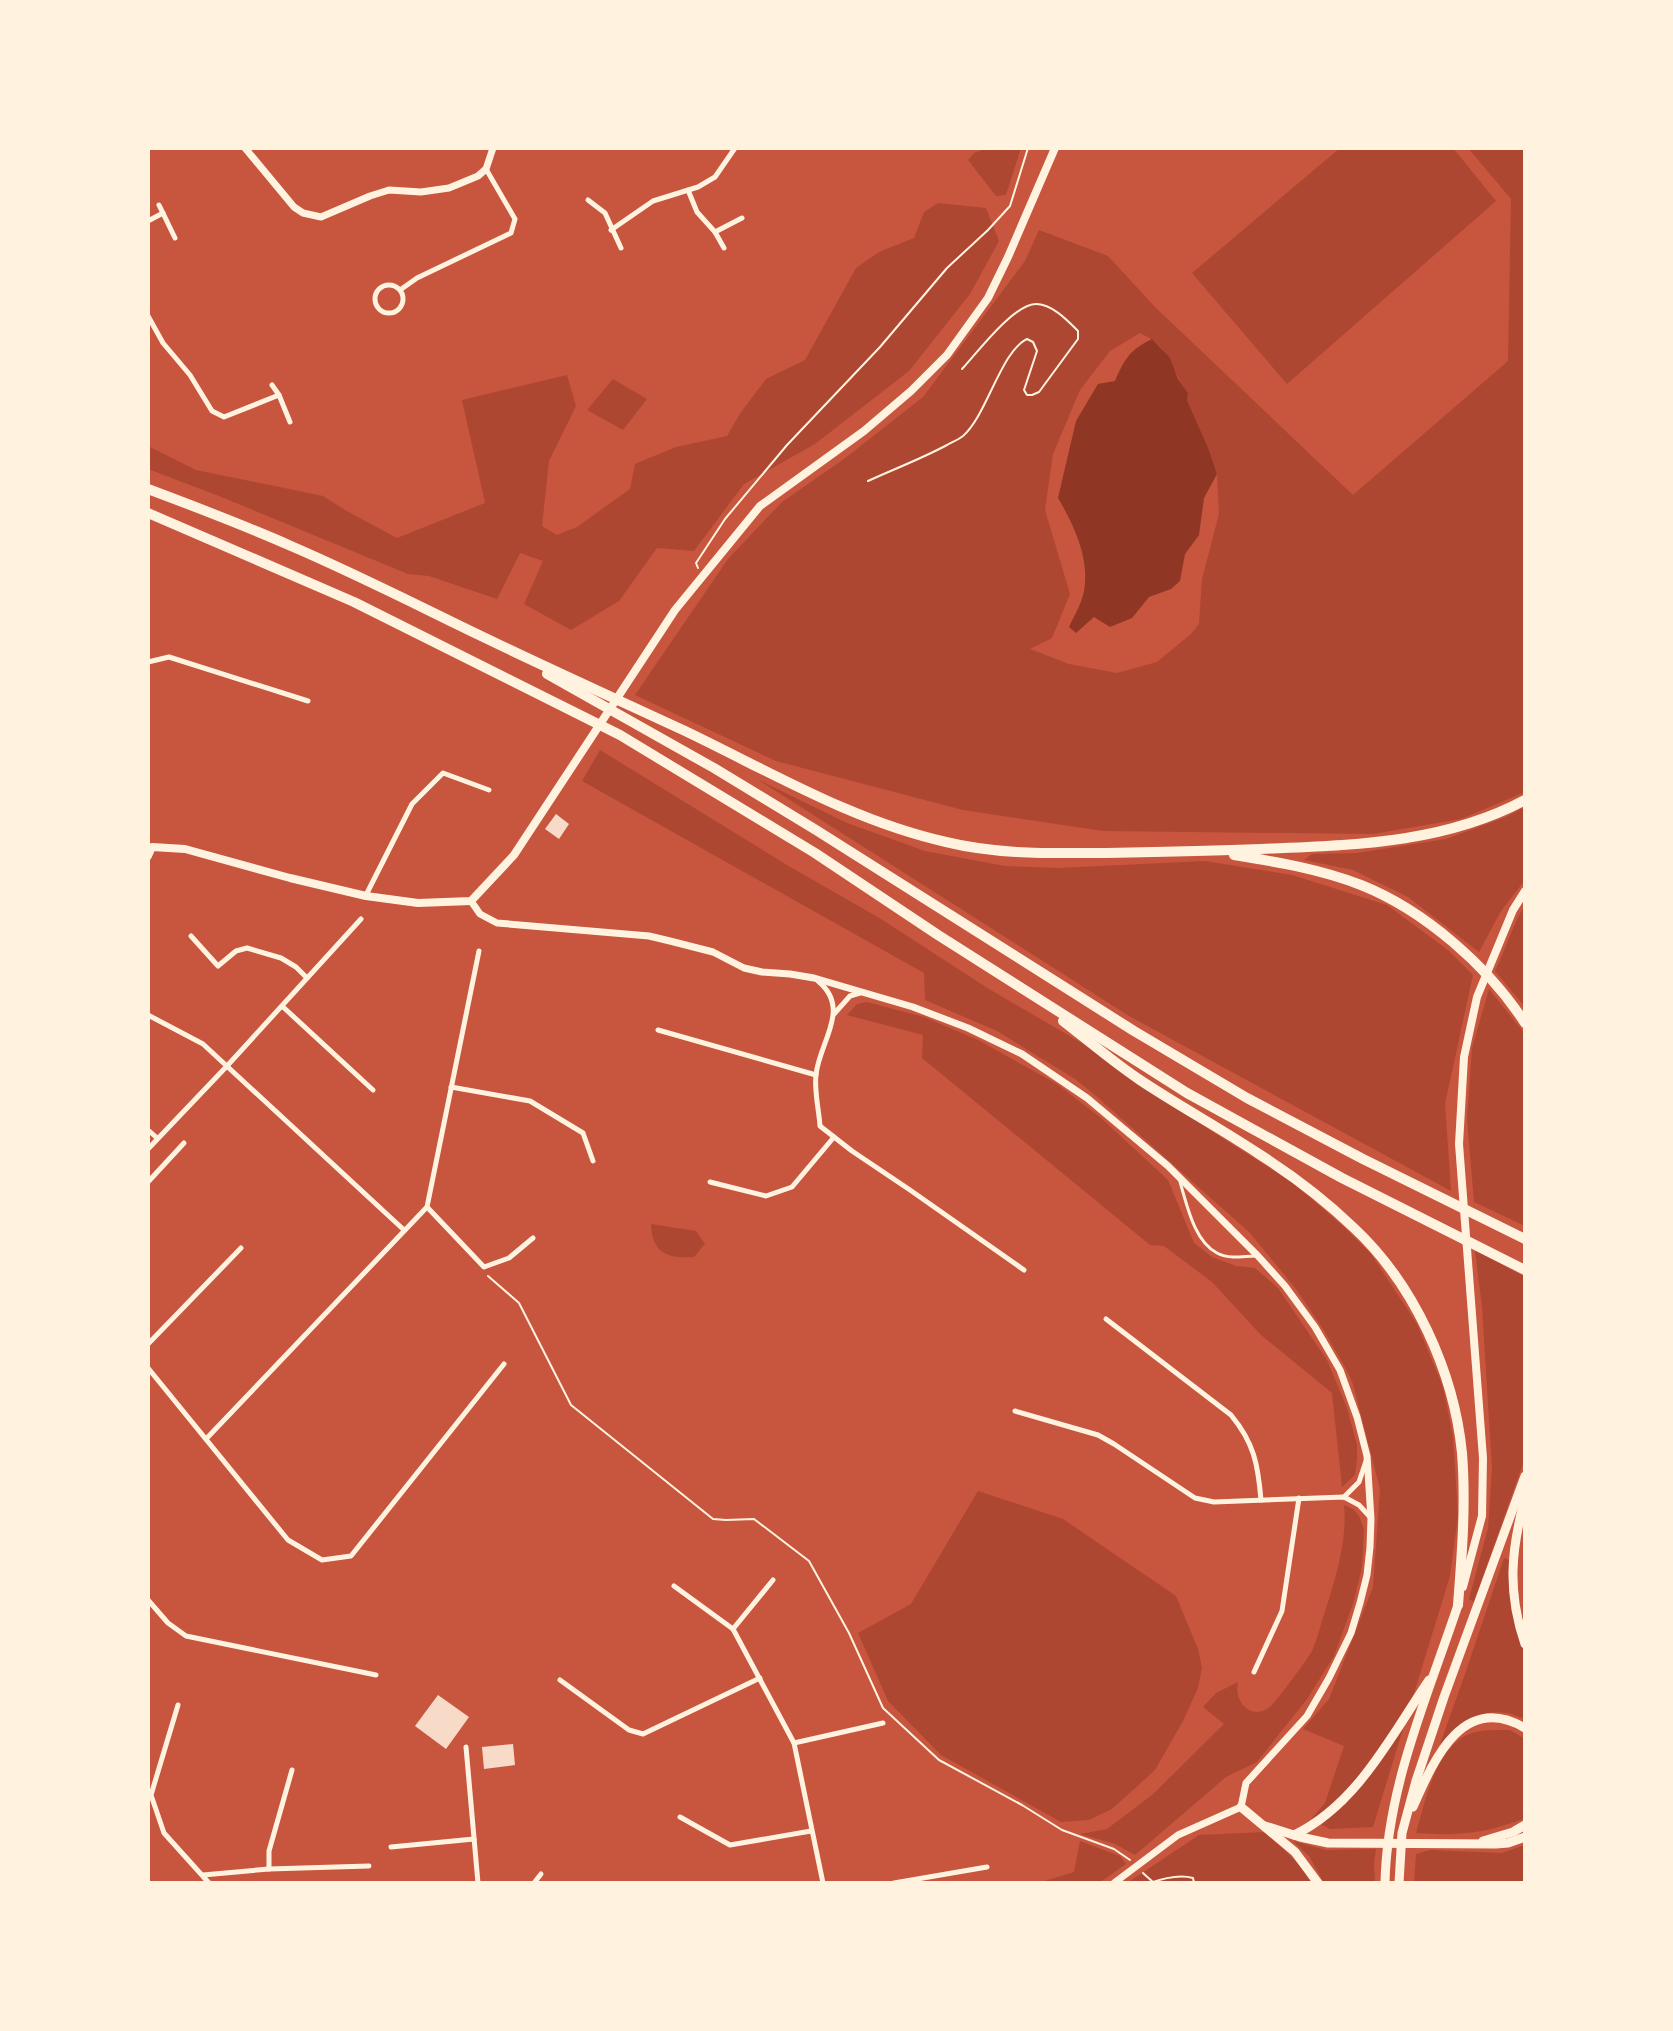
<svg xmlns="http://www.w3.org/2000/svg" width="1673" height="2031" font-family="'Zilla Slab',serif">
<rect width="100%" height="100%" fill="#c8553d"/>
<!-- green -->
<g fill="#ae4732" fill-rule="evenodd">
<polygon points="987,148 1021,148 1006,195 996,196 968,160 974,153"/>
<polygon points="1340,148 1453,148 1496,201 1287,384 1192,273"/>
<path d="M1468,148h57v644l-64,27 -88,15 -270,-3 -140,-21 -187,-49 -141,-66 93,-136 54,-57 62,-43 79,-62 102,-136 14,-31 69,26 47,51 198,188 155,-134 3,-162zM1140,333c31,14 30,35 48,60l-1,7 22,50 8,24 2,40 -17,65 -3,45 -8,10 -34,28 -40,11 -48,-9 -39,-15 22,-11 18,-44 -25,-84 8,-56 27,-64 30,-39z"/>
<polygon points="938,203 986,208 999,241 970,294 909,371 815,444 744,484 694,551 657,548 619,601 571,630 524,604 543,561 520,553 497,599 429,576 408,574 219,496 148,469 148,446 196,470 323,496 345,510 397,538 485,503 462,400 567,375 576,406 549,461 542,526 557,535 577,527 630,489 635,464 676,447 727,436 741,412 766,379 805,360 856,268 879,252 914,238 924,212"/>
<polygon points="613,379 647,399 623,430 587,410"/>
<polygon points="600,750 787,865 881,919 989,989 1080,1042 1177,1109 1293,1183 1343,1226 1371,1254 1417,1324 1443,1387 1453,1436 1458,1516 1450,1576 1373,1827 1330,1829 1311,1819 1325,1803 1344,1746 1303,1729 1329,1699 1373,1587 1380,1489 1353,1384 1345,1367 1323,1329 1296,1289 1250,1233 1095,1095 1075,1079 997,1031 925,1000 924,973 582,781"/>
<polygon points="757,779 847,823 925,851 1005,866 1059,868 1205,861 1292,875 1387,905 1448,950 1473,975 1445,1104 1451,1191 1129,1016"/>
<polygon points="1525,807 1525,880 1501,911 1479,952 1408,897 1353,870 1304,860 1312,854 1357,853 1446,839 1506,817"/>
<path d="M1525,905v102l-30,-36c11,-22 17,-45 30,-66z"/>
<polygon points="1489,989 1525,1034 1525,1226 1474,1202 1467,1119 1472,1048"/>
<polygon points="867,1002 924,1017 978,1040 1057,1084 1101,1118 1168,1180 1194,1243 1212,1257 1236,1266 1255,1268 1278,1288 1327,1360 1347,1408 1357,1445 1357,1459 1355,1475 1342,1487 1332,1393 1261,1335 1212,1282 1164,1246 1150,1245 922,1058 923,1035 847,1015 857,1004"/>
<path d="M651,1224l45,7 9,13 -11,13c-27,2 -42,-4 -43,-33z"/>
<polygon points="1475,1250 1525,1277 1525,1458 1474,1602 1469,1599 1488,1528 1492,1468 1482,1307"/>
<polygon points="978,1491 1063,1519 1176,1596 1198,1649 1202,1668 1198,1688 1183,1721 1155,1770 1112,1809 1089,1820 1061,1822 941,1755 888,1701 858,1633 911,1604"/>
<path d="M1344,1505l9,4 6,7 5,13 -2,38 -9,37 -19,52 -27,43 -50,63 -31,15 -91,78 -20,-11 -35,-10 27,-5 45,-34 72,-71 -21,-17 13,-14 22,-11c-5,21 15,40 33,24 7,-7 36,-46 41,-55 4,-9 7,-20 10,-30 11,-34 26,-79 22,-116z"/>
<path d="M1504,1558l5,2 10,75 6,15v69c-6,-2 -12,-5 -18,-6 -28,-5 -49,13 -67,31l24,-67z"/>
<path d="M1510,1730l15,9v79c-40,16 -67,18 -109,15 9,-31 19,-83 51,-98 13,-6 29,-5 43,-5z"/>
<polygon points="1265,1832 1302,1867 1311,1883 1127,1883 1199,1835"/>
<polygon points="1080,1841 1120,1856 1126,1864 1099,1883 1038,1883 1074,1872"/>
<polygon points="1293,1841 1326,1850 1376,1849 1374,1864 1375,1883 1324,1883 1309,1856"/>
<polygon points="1525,1845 1525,1883 1414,1883 1416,1854 1430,1850 1502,1853"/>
</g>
<!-- water -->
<path fill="#8f3625" d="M1152,339l18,19 8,21 10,14 -1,7 22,50 8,24 -13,24 -5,37 -14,19 -5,27 -9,8 -22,8 -17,21 -22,9 -16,-10 -18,16 -7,-6c5,-11 13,-24 15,-36 6,-32 -10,-66 -26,-93l18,-77 22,-37 17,-3c10,-23 15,-31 37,-42z"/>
<!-- building -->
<g fill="#f7dbc8">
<polygon points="556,814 569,824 559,839 545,829"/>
<polygon points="438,1695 469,1717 446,1749 415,1726"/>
<polygon points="513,1744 515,1765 484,1769 482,1747"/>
</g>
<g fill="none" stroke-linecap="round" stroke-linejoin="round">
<!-- path -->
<g stroke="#fff3e0" stroke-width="2">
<path d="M868,481c26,-12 53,-22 79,-36 5,-3 11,-5 16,-9 24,-21 38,-85 64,-97l6,3 4,9 -13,39 3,5h5l7,-3 39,-53v-8c-11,-11 -25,-26 -41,-27 -23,-1 -60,49 -75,65"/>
<polyline points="698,568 696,563 725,519 787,445 880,347 947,268 988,230 1010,206 1028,148"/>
<polyline points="488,1276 519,1303 571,1405 713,1519 726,1520 754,1519 809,1561 849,1633 883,1708 939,1760 1022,1805 1062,1830 1114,1849 1130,1860"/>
<polyline points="1143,1873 1154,1883"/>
<path d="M1150,1883c14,-5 29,-9 43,-5l1,5"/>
</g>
<!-- service -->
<path stroke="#fff3e0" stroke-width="3" d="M1180,1182c7,23 14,59 37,71 11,6 25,4 37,3"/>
<!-- minor -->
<g stroke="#fff3e0" stroke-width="5">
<polyline points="688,190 697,212 715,232 724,248"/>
<polyline points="588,200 605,213 621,248"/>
<polyline points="159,205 175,238"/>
<polyline points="148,221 163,213"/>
<polyline points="611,230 653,201 698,187 715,177 735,148"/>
<polyline points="715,232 742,218"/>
<circle cx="389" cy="299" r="14"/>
<polyline points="400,290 417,278 511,233 515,219 486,169"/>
<polyline points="148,316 163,343 190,375 212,411 224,417 279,395"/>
<polyline points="272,385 279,395 290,422"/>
<polyline points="148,662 169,657 308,701"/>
<polyline points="366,895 412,804 443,773 489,790"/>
<polyline points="191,936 218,966 236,951 247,948 281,958 296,967 307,978"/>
<path d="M818,981c34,28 1,61 -2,94 -2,16 3,35 4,51l32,25 58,39 114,80"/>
<polyline points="282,1006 373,1090"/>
<polyline points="834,1014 850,996 860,993"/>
<polyline points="148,1015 203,1044 404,1230"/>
<polyline points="658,1030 816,1075"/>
<polyline points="451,1087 530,1101 583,1133 593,1161"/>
<polyline points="148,1130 157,1138"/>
<polyline points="148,1149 227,1066 361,919"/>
<polyline points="148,1182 184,1143"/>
<polyline points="710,1182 766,1196 792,1187 834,1137"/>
<polyline points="427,1207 484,1267 509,1258 533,1238"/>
<path d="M1106,1319l125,96c23,28 27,49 30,85"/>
<polyline points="148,1344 241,1248"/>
<polyline points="148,1368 288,1540 322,1560 351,1556 504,1364"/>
<polyline points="1015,1411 1098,1435 1114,1444 1195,1498 1214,1502 1344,1497 1359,1505 1371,1518"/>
<polyline points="206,1439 427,1207 479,951"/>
<polyline points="1344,1497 1359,1482 1366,1461"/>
<polyline points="674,1586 733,1629 794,1743 823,1883"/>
<polyline points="148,1600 168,1623 186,1636 376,1675"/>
<polyline points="733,1629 773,1580"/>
<polyline points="1254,1672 1282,1611 1299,1498"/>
<polyline points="560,1680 629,1730 643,1734 760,1678"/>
<polyline points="178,1705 151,1795 164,1833 209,1883"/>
<polyline points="794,1743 883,1723"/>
<polyline points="466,1747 478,1883"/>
<polyline points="680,1817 730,1845 811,1831"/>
<polyline points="391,1847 474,1839"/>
<polyline points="269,1869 269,1851 292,1770"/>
<polyline points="203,1875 269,1869 369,1866"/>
<polyline points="534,1883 541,1874"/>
<polyline points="894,1883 987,1867"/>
</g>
<!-- tertiary -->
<g stroke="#fff3e0" stroke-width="7">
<polyline points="245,148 294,207 303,213 321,217 370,196 389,190 421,192 449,188 478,176 486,169 493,148"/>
<polyline points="471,901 480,914 497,923 649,936 670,941 713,952 744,968 762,972 790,974 814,978 913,1007 968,1028 1022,1054 1087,1098 1168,1166 1258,1256 1285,1286 1315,1327 1340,1370 1357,1417 1367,1456 1371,1519 1370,1547 1367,1575 1360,1603 1351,1633 1329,1678 1307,1716 1246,1783 1241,1807 1178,1835 1114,1883"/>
</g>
<!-- secondary -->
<g stroke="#fff3e0" stroke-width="8">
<polyline points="148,856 152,847 185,849 290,878 366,896 418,903 471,901 514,855 675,610 760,506 864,431 911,391 947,355 988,298 1008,257 1055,148"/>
<polyline points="1463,1587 1482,1516 1483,1458 1459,1144 1464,1057 1477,997 1513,910 1525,891"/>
</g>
<!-- primary -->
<g stroke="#fff3e0" stroke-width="9">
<path d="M1525,1498c-14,52 -18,94 0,146"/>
<polyline points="1241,1807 1295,1852 1318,1883"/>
<path d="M1413,1807c20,-45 49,-116 112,-79"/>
<polyline points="1265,1826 1300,1837 1328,1843 1496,1844 1508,1843 1525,1837"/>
<path d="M1294,1835c63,-30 97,-99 135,-155"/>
<polyline points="1483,1841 1513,1832 1525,1825"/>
<path d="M1385,1883c2,-97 43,-188 73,-278"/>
<polyline points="1399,1883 1402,1833 1416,1781 1444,1697 1525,1476"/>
</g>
<!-- motorway -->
<g stroke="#fff3e0" stroke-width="10">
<path d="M148,489c48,18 96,36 143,57 63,27 124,58 186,88 68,33 137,64 206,96 86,41 169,91 263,112 53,13 106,11 160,11 52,-1 103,-2 155,-4 90,-4 182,-5 264,-49"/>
<polyline points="148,513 354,602 620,735 815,853 938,935 1187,1093 1342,1178 1525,1270"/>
<polyline points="547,674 714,768 816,830 1134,1031 1247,1098 1363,1159 1525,1239"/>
<path d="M1234,855c43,7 86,14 127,30 63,25 127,81 164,138"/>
<path d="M1063,1021c26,20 50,41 77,59 39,26 80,48 119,74 33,21 66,46 95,74 60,56 100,144 108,225 4,51 0,101 -4,152"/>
</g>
</g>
<!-- border -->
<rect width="1673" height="2031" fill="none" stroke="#fff3e0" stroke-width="300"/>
</svg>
